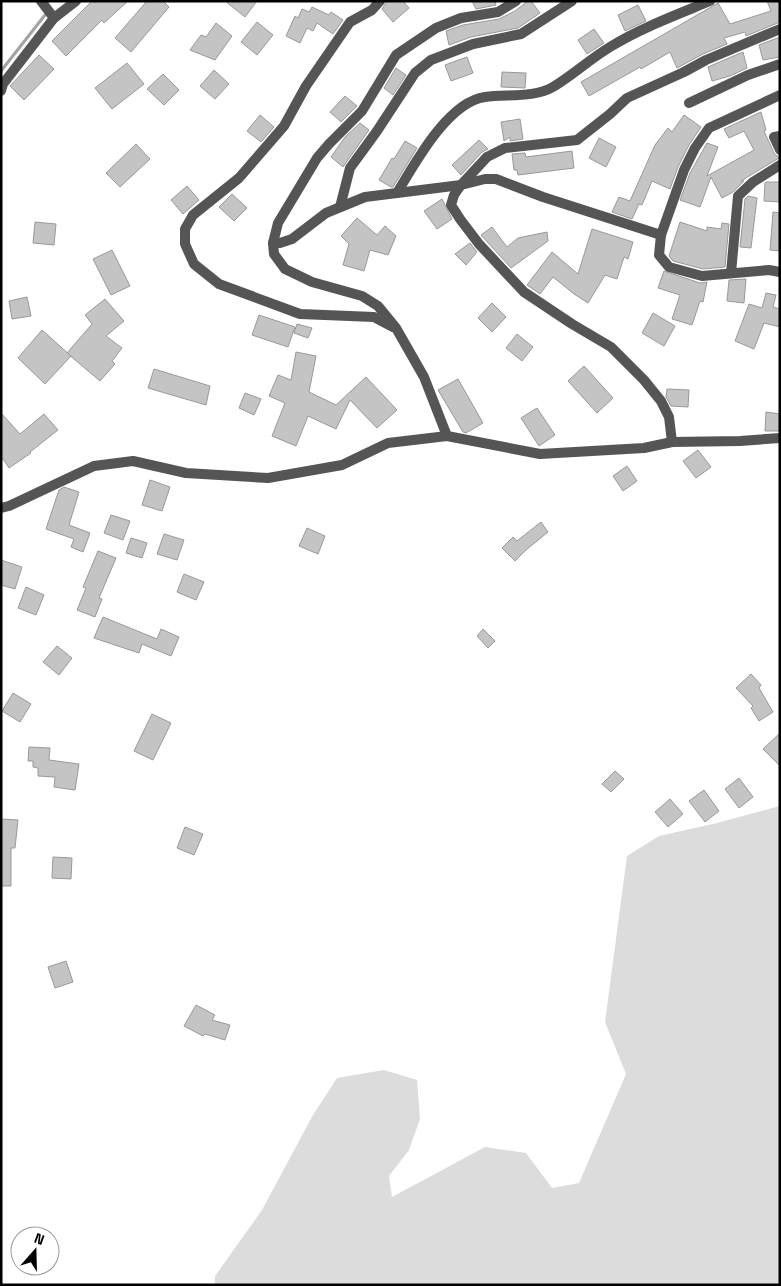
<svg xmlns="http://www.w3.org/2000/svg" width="781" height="1286" font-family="'Space Grotesk',sans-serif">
<rect width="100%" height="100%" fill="#fff"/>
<!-- green -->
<polygon fill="#dcdcdc" points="780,806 780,1285 215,1285 215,1276 262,1210 313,1115 337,1078 384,1070 417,1080 420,1119 409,1150 389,1176 392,1197 485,1147 526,1153 552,1188 579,1183 626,1074 605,1022 627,856 659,836 717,823"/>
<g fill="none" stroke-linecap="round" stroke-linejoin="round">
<!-- stream -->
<polyline stroke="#a3a3a3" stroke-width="3" points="1,71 45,15"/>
</g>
<!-- building -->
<g fill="#c4c4c4" stroke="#999">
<polygon points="92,1 128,1 104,23 102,20 66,56 52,41"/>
<polygon points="147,1 163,1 169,7 131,52 115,38"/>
<polygon points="225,1 257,1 245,17"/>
<polygon points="387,1 403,1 409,8 393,22 382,9"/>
<polygon points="472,1 495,1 496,5 476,9"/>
<polygon points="528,1 531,1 540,13 518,28 471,37 449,45 446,31 463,25 499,19 515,11"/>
<polygon points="767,1 780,1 780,22 746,36 745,32 724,38 727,44 703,54 677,68 670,52 641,69 640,67 589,96 581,82 718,3 730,24 771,11"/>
<polygon points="638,5 646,21 625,31 618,15"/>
<polygon points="312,7 329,15 331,12 343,20 333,34 317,23 313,31 307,28 300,43 286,36 295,16 298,18 302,9 309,12"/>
<polygon points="257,22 273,35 257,55 241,42"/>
<polygon points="216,23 232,36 215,60 190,50 201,35 206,37"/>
<polygon points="594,29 604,43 587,54 578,40"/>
<polygon points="780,37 780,57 763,60 759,45"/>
<polygon points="743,52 747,68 730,76 712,81 708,67"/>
<polygon points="39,55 54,69 24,100 10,86"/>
<polygon points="467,57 473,73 451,81 445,65"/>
<polygon points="127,63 144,84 112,109 95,88"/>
<polygon points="396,68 406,75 393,95 384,88"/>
<polygon points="214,70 229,84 215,99 200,86"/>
<polygon points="502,72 526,73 525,88 501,87"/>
<polygon points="163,74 179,90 164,105 147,89"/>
<polygon points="345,96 357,106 341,122 330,112"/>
<polygon points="761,112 766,130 764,131 774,153 779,158 741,181 744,181 733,192 722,198 711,177 700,207 680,200 690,173 707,143 718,147 707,176 754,150 744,131 729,138 724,129"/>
<polygon points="260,115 274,127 261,142 247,131"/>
<polygon points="684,115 701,127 689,145 678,167 670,189 652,181 642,205 639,204 632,219 612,212 619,197 630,201 655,145 668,128 672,132"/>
<polygon points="520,119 523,139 510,141 510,137 504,141 501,122"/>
<polygon points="360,123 369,130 343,167 331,157 345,137"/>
<polygon points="599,138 616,147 606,167 589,158"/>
<polygon points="479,140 488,149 482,152 461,175 452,165"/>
<polygon points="405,141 417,148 393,187 391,187 379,180 392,158 394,159"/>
<polygon points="136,144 150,159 120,187 106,173"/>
<polygon points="572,151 574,168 518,175 517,170 514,170 512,154 525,153 526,157"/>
<polygon points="766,182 780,182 780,202 764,201 765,183"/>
<polygon points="187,186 199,200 183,214 171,200"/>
<polygon points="232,194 247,208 234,221 219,207"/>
<polygon points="748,196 757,198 751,248 740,247 745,199"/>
<polygon points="442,199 452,219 437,229 424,211"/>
<polygon points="773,212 780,213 780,251 770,250"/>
<polygon points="357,218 377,235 385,226 396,236 388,255 370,250 364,271 343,265 349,244 341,236"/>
<polygon points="35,222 56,224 54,245 33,243"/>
<polygon points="680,222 707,231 707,227 721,229 722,223 729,224 725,267 703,269 673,261 669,256"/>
<polygon points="492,227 507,247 518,238 547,232 548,241 511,268 481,235"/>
<polygon points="592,229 633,242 628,259 624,257 617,279 605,275 588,303 574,294 553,277 540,294 527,285 552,252 578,274"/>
<polygon points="470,243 477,252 466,265 455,254"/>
<polygon points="112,250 130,286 111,295 93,259"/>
<polygon points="664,271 700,283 707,282 703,302 700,301 692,325 672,319 680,295 658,288"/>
<polygon points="746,279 744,303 727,301 729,280"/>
<polygon points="766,293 776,295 773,307 780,309 780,327 764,323 754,349 735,341 749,304 762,308"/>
<polygon points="27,297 31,316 12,319 9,301"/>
<polygon points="105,299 124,321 106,336 122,348 112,361 115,364 100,381 67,353 92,324 85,315"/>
<polygon points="492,303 506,317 492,332 478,318"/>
<polygon points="653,313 675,326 664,346 642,333"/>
<polygon points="259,315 295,327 288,347 252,335"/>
<polygon points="297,324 312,328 308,338 294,333"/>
<polygon points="42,330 71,356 45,384 18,358"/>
<polygon points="517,334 533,347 522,361 506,348"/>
<polygon points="296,352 316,356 309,392 336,405 366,377 397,410 377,428 350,400 336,429 308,416 296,446 272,436 285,403 269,396 278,375 291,380"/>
<polygon points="584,366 613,398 597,413 568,381"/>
<polygon points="154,369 210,386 206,405 148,388"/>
<polygon points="458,379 483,423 466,433 463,432 438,390"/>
<polygon points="667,389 689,390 688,407 671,406 666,397"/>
<polygon points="245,393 261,399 254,415 239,408"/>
<polygon points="537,408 555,435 539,446 521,418"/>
<polygon points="766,412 780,414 780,431 765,431"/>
<polygon points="1,413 20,434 44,414 58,430 30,452 31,453 9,468 1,456"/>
<polygon points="698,450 711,467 696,478 683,461"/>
<polygon points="627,466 637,481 623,491 613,476"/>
<polygon points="150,480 170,487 162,511 142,505"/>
<polygon points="64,487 79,492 69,525 90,533 83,552 71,547 74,539 46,529 59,490"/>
<polygon points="111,515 130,521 123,540 104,533"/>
<polygon points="541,522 548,532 526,550 515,561 502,548 513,537 517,541"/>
<polygon points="307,528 325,536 318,554 299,546"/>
<polygon points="164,534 184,540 177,560 157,554"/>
<polygon points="131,538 147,543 142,558 126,553"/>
<polygon points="98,551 116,558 99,598 102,599 95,617 77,610 86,588 83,587"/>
<polygon points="1,560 22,567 15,589 1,585"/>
<polygon points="184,574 204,582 196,600 177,592"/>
<polygon points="26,587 44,595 36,615 18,608"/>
<polygon points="103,617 157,639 161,629 179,637 171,656 142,644 139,653 94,638"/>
<polygon points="483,629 495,641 488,648 477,636"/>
<polygon points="57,646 72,658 59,675 43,662"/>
<polygon points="751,674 761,685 759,688 773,712 759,721 751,708 753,706 736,688"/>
<polygon points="13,693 31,704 20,722 2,711"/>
<polygon points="152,714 171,723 153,760 134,751"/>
<polygon points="780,733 780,766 763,749"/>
<polygon points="29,747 50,748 49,760 79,764 75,790 54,787 55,777 38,776 38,768 33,767 33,761 28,761"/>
<polygon points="615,771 624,779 611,792 602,784"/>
<polygon points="739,778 753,797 739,808 725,789"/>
<polygon points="704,790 719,811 705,822 689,801"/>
<polygon points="670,799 683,814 668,827 655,812"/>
<polygon points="1,819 18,820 15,848 11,848 11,886 1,886"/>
<polygon points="185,827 203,834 194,855 177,848"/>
<polygon points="53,857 72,858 71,879 52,878"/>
<polygon points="66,961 73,982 55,988 48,967"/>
<polygon points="196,1005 215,1015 212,1020 230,1025 225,1040 205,1034 203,1036 184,1026"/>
</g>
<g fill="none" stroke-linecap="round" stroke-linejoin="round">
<!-- minor -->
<g stroke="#555" stroke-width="10">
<polyline points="41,1 54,18"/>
<polyline points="380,1 372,10 350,22 306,86 284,126 239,178 193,215 185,229 185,244 194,264 219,284 300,314 374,317 393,327"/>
<polyline points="1,91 3,84 54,18 76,1"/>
<polyline points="780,95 709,128 695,148 684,170 661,235 659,255 669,267 702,276 769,270 780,272"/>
<polyline points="689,103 748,75 780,64"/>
<polyline points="780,136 774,137 780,150"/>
<path d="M397,193c18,-30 51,-91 88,-96 22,-3 49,1 68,-10 20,-12 37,-28 57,-40 31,-19 66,-32 100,-46"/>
<polyline points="340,207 350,168 377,131 415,73 431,60 473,44 521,34 572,1"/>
<polyline points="273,243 280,243 292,239 326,213 365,197 461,185 485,179 496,179 543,197 661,235"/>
<polyline points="731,273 738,196 753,182 780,165"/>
<polyline points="447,436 424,377 396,328 378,306 362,296 312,282 285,269 274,254 273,243 278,223 317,158 329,144 362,111 396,55 436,28 461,18 498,12 516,1"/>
<polyline points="672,442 669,417 661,401 644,380 611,347 572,324 524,292 479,244 460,219 451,205 454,195 461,185 487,157 505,148 577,140 610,114 627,98 684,72 706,60 780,29"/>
<polyline points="1,508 9,506 94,466 133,461 186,473 268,478 342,465 388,443 447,436 540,454 644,448 672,442 740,441 780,438"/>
</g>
</g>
<!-- border -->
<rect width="781" height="1286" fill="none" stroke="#000000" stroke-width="5"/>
<!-- north arrow -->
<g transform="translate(35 1251) rotate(20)"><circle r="24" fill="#ffffff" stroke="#999999"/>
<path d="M0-4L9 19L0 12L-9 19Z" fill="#000000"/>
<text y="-8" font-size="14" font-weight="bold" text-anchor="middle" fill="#000000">N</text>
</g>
</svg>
